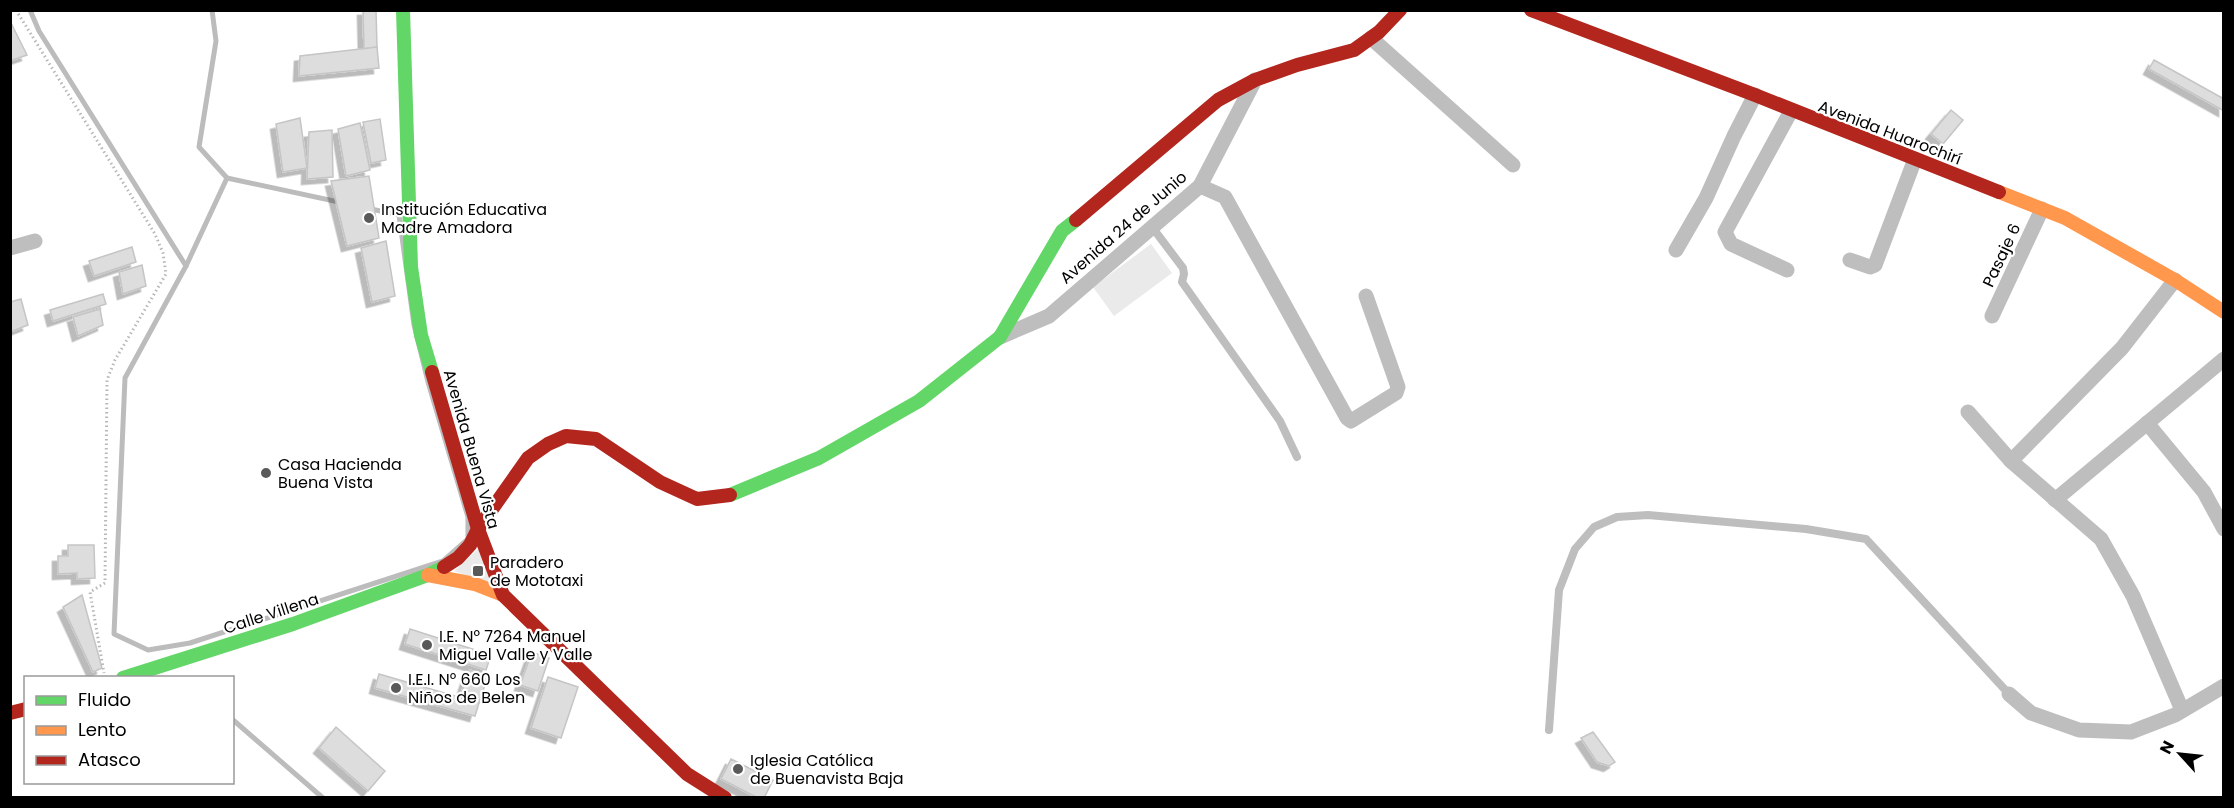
<svg xmlns="http://www.w3.org/2000/svg" width="2234" height="808" font-family="Poppins,sans-serif">
<defs>
<filter id="shadow"><feDropShadow dx="-5.5" dy="5.5" stdDeviation="0" flood-color="#0004"/></filter>
</defs>
<rect width="100%" height="100%" fill="#fff"/>
<!-- green -->
<g fill="#eaeaea">
<polygon points="1151,244 1172,273 1114,316 1093,287"/>
<polygon points="478,549 492,584 454,571"/>
</g>
<g fill="none" stroke-linecap="round" stroke-linejoin="round">
<!-- stream -->
<g stroke="#bcbcbc" stroke-width="5">
<polyline points="30,10 39,31 186,266"/>
<polyline points="212,10 216,41 199,147 227,178"/>
<polygon points="227,178 399,215 414,325 428,382 468,517 468,539 443,561 190,643 148,650 114,634 125,378 186,266"/>
<polyline points="232,719 323,798"/>
</g>
</g>
<!-- building -->
<g fill="#ddd" stroke="#c5c5c5" stroke-width="1.5" filter="url(#shadow)">
<polygon points="363,10 376,10 377,47 364,49"/>
<polygon points="10,21 27,55 10,61"/>
<polygon points="377,47 379,68 299,76 300,56"/>
<polygon points="2154,60 2224,99 2224,111 2149,69"/>
<polygon points="1951,110 1963,120 1943,144 1931,134"/>
<polygon points="300,118 307,168 283,172 276,124"/>
<polygon points="380,119 386,160 371,163 363,122"/>
<polygon points="360,123 370,170 346,176 338,129"/>
<polygon points="332,130 333,177 307,179 309,132"/>
<polygon points="369,176 379,238 347,246 331,181"/>
<polygon points="386,241 395,296 372,302 361,248"/>
<polygon points="132,247 136,262 94,276 89,261"/>
<polygon points="142,265 146,286 123,294 119,272"/>
<polygon points="103,294 106,304 53,321 50,310"/>
<polygon points="21,299 28,325 10,332 10,302"/>
<polygon points="100,309 103,325 78,336 73,317"/>
<polygon points="68,545 94,545 95,578 77,579 77,573 58,574 58,556 68,556"/>
<polygon points="82,595 102,668 93,672 63,607"/>
<polygon points="410,629 491,655 486,670 405,644"/>
<polygon points="532,652 549,658 538,691 520,685"/>
<polygon points="469,670 488,676 479,703 460,697"/>
<polygon points="379,674 479,703 475,716 375,688"/>
<polygon points="548,677 578,687 561,738 531,728"/>
<polygon points="336,727 385,771 368,791 319,748"/>
<polygon points="1593,732 1615,762 1609,766 1597,762 1581,738"/>
<polygon points="731,759 773,780 764,798 758,798 721,779"/>
</g>
<g fill="none" stroke-linecap="round" stroke-linejoin="round">
<!-- path -->
<polyline stroke="#b8b8b8" stroke-width="3" stroke-dasharray="1.5 3" stroke-linecap="butt" points="16,10 155,234 163,253 166,274 115,360 107,380 105,583 90,592 104,673"/>
<!-- lane -->
<g stroke="#bebebe" stroke-width="8">
<polyline points="1152,227 1183,268 1184,274 1182,282 1280,421 1297,457"/>
<polyline points="1549,730 1559,590 1575,549 1594,527 1617,517 1648,515 1806,529 1866,539 2009,694"/>
</g>
<!-- street -->
<g stroke="#bebebe" stroke-width="15">
<polyline points="1371,38 1513,165"/>
<polyline points="1200,186 1225,197 1347,418 1351,421 1396,393 1398,387 1366,296"/>
<polyline points="10,248 35,241"/>
<polyline points="1676,250 1706,198 1734,136 1755,95"/>
<polyline points="1850,260 1870,267 1875,265 1915,159"/>
<polyline points="1787,270 1731,244 1725,232 1791,111"/>
<polyline points="1992,316 2042,209"/>
<polyline points="1000,337 1049,316 1200,186 1255,80"/>
<polyline points="1968,412 2011,461 2101,539 2133,596 2182,710"/>
<polyline points="2147,423 2204,492 2224,529"/>
<polyline points="2011,461 2122,348 2175,280"/>
<polyline points="2055,500 2224,359"/>
<polyline points="2009,694 2031,713 2079,730 2131,732 2175,715 2224,686"/>
</g>
<!-- fast -->
<g stroke="#63d668" stroke-width="14">
<polyline points="403,10 411,267 421,335 432,372"/>
<polyline points="730,495 819,458 919,401 1000,337 1062,231 1076,220"/>
<polyline points="123,678 293,624 428,575 444,567"/>
</g>
<!-- slow -->
<g stroke="#ff974d" stroke-width="14">
<polyline points="1999,192 2065,218 2175,280 2224,312"/>
<polyline points="428,575 475,584 503,595"/>
</g>
<!-- jam -->
<g stroke="#b3261e" stroke-width="14">
<polyline points="1531,10 1755,95 1999,192"/>
<polyline points="1076,220 1218,100 1255,80 1297,65 1354,50 1379,32 1400,10"/>
<polyline points="432,372 478,529 503,595 687,774 725,798"/>
<polyline points="444,567 458,558 470,545 478,529 528,458 548,444 566,436 596,439 660,482 697,499 730,495"/>
<polyline points="10,713 26,709"/>
</g>
</g>
<!-- markers -->
<g fill="#595959" stroke="#fff" stroke-width="2">
<circle cx="369" cy="218" r="6"/>
<circle cx="266" cy="473" r="6"/>
<rect x="472" y="565" width="12" height="12" rx="3"/>
<circle cx="427" cy="645" r="6"/>
<circle cx="396" cy="688" r="6"/>
<circle cx="738" cy="769" r="6"/>
</g>
<g text-anchor="middle" stroke-width="4.5" stroke-linejoin="round" paint-order="stroke">
<!-- street labels -->
<g font-size="16" fill="#000" stroke="#fff">
<text transform="translate(1890 132) rotate(21)" y="6">Avenida Huarochirí</text>
<text transform="translate(1123 227) rotate(-41)" y="6">Avenida 24 de Junio</text>
<text transform="translate(2001 255) rotate(-65)" y="6">Pasaje 6</text>
<text transform="translate(472 449) rotate(74)" y="6">Avenida Buena Vista</text>
<text transform="translate(271 613) rotate(-18)" y="6">Calle Villena</text>
</g>
<!-- poi labels -->
<g font-size="16" fill="#000" stroke="#fff" text-anchor="start">
<text x="381" y="215">Institución Educativa<tspan x="381" dy="18">Madre Amadora</tspan></text>
<text x="278" y="470">Casa Hacienda<tspan x="278" dy="18">Buena Vista</tspan></text>
<text x="490" y="568">Paradero<tspan x="490" dy="18">de Mototaxi</tspan></text>
<text x="439" y="642">I.E. N° 7264 Manuel<tspan x="439" dy="18">Miguel Valle y Valle</tspan></text>
<text x="408" y="685">I.E.I. N° 660 Los<tspan x="408" dy="18">Niños de Belen</tspan></text>
<text x="750" y="766">Iglesia Católica<tspan x="750" dy="18">de Buenavista Baja</tspan></text>
</g>
</g>
<!-- border -->
<rect width="2234" height="808" fill="none" stroke="#000000" stroke-width="24"/>
<!-- legend -->
<rect x="24" y="676" width="210" height="108" fill="#ffffff" stroke="#999999" stroke-width="1.5"/>
<rect x="36" y="696" width="30" height="9" fill="#63d668" stroke="#999999" stroke-width="1.5"/>
<text x="78" y="706" font-size="18" fill="#000000">Fluido</text>
<rect x="36" y="726" width="30" height="9" fill="#ff974d" stroke="#999999" stroke-width="1.5"/>
<text x="78" y="736" font-size="18" fill="#000000">Lento</text>
<rect x="36" y="756" width="30" height="9" fill="#b3261e" stroke="#999999" stroke-width="1.5"/>
<text x="78" y="766" font-size="18" fill="#000000">Atasco</text>
<!-- north arrow -->
<g transform="translate(2180 754) rotate(297)" stroke="#ffffff" stroke-width="4.5" paint-order="stroke">
<path d="M0-4.5L10 22L0 15L-10 22Z" fill="#000000"/>
<text y="-9" font-size="16" font-weight="bold" text-anchor="middle" fill="#000000">N</text>
</g>
</svg>
